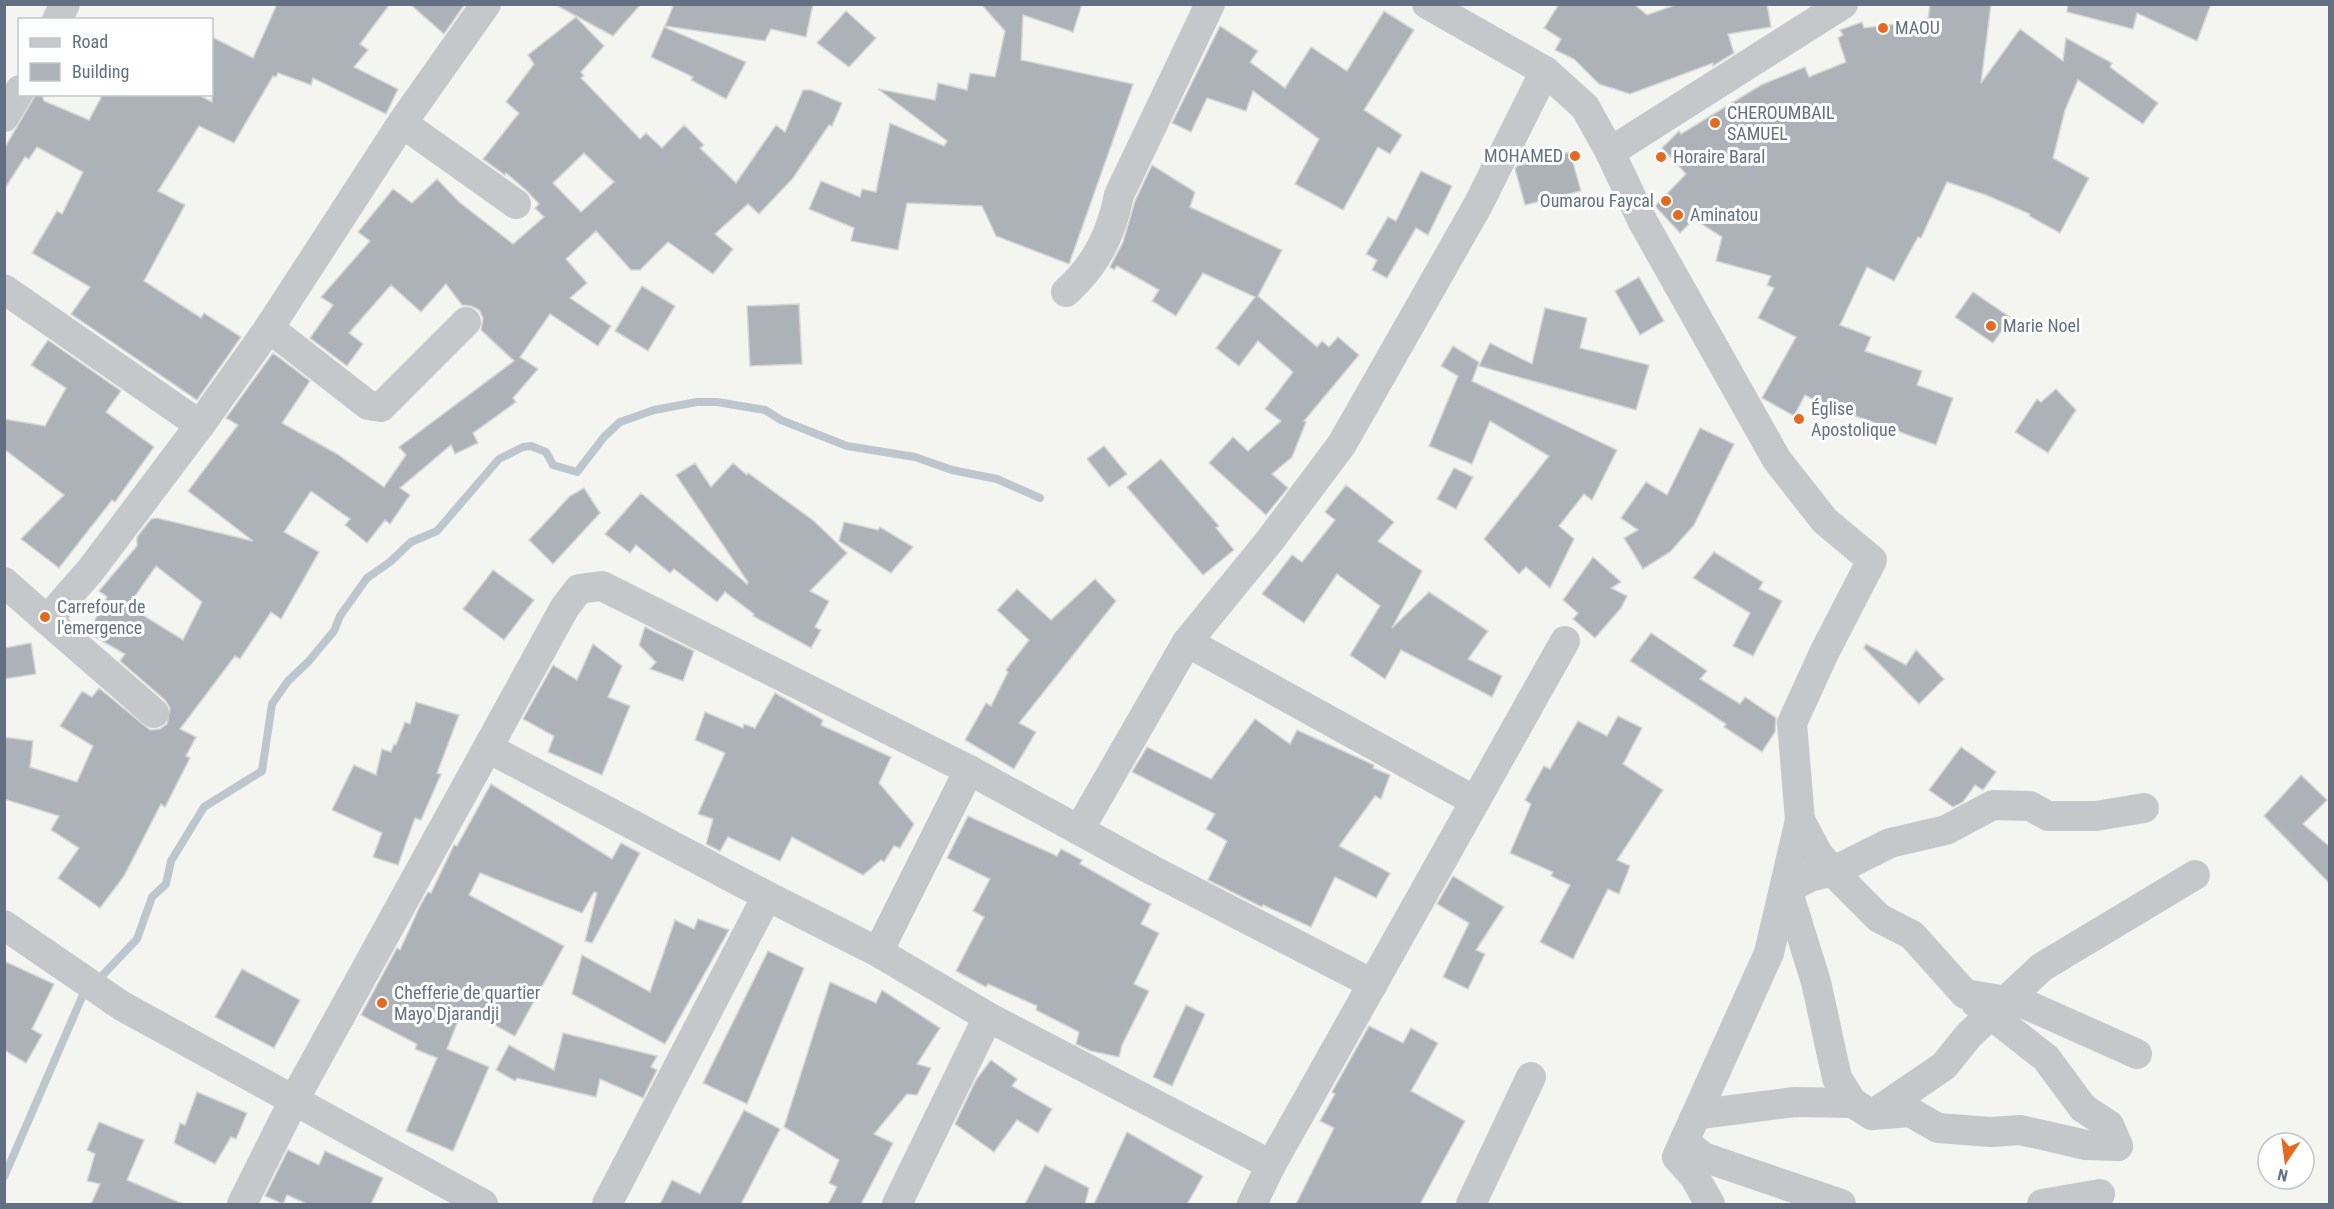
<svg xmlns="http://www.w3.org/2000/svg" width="2334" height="1209" font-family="'Roboto Condensed',sans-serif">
<rect width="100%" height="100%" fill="#f4f5f1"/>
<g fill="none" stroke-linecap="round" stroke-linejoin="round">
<!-- stream -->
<polyline stroke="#bdc6cd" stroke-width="8" points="4,1177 82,997 137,939 152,897 166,884 171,861 204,807 262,771 272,704 288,681 308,662 334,631 340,616 367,578 390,562 411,542 437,531 499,459 523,447 531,446 546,452 553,465 577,472 604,437 620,422 654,410 697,402 717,402 765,410 781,420 847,446 915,457 952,470 997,479 1040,498"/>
</g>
<!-- building -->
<g fill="#adb2b9" stroke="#d6d6d4" stroke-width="1.5" fill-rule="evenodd">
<polygon points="277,4 390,4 360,44 368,50 354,67 398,89 386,114 313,78 311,85 278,73 276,77 273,76 234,143 199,126 158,191 185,205 144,281 201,318 204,313 241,337 197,400 71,314 90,287 32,253 57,211 62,214 83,172 37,147 29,159 25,157 4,190 4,149 36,94 42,94 44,101 89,120 103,94 197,94 212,102 212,37 253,58"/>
<polygon points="410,4 465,4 444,34"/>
<polygon points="554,4 641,4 613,36"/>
<polygon points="674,4 813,4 806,37 771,29 765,41 665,26"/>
<polygon points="981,4 1082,4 1073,32 1023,15 1021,60 1133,84 1069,264 996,236 982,206 907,203 898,250 851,241 854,228 809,209 821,181 860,197 862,189 876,192 890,123 944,146 947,141 878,89 935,100 938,83 967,90 970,73 995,77 1005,31"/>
<polygon points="1559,4 1634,4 1647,15 1678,4 1767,4 1771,27 1728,34 1734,53 1713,66 1713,63 1630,94 1599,84 1574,59 1555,50 1561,39 1544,28"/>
<polygon points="1930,4 1991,4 1981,83 2020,29 2063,61 2066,38 2112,63 2110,67 2158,103 2143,124 2078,80 2065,110 2053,158 2089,178 2060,233 2029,216 2030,214 1986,195 1947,182 1921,238 1918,237 1894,281 1867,267 1840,325 1871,337 1865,351 1922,371 1917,385 1953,398 1936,445 1833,408 1832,410 1805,395 1794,416 1762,398 1796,337 1758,318 1774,288 1767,285 1771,276 1716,261 1722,237 1694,219 1680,233 1655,206 1686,174 1662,148 1679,131 1681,134 1761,85 1805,67 1809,77 1846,62 1838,38 1843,35 1840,30 1862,22 1864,28 1928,20"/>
<polygon points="2068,4 2211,4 2197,41 2137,13 2133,29 2067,12"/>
<polygon points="846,11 876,38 849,67 817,43"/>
<polygon points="1384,11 1414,30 1364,110 1402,135 1390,154 1378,147 1343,210 1295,184 1319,139 1253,91 1246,111 1207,98 1191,132 1172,123 1220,26 1258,51 1250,62 1285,88 1311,47 1347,71"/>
<path d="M576,17l28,29 -23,26 3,4 -3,2 59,61 6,-6 16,15 22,-23 20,20 -4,3 36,35 40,-58 9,7 18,-42h8l31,13 -10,23 -3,-1 -36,53 -34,36 -11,-10 -33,30 18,15 -20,25 -45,-32 -28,28h-9l-35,-39 -30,28 21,24 -17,15 41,28 -13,20 -48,-32 -30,43 18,12 -25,29 3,4 -43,31 5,10 -23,11 -4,-9 -51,43 10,7 -20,29 -5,-4 -18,23 -22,-18 5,-6 -39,-28 -27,41 35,20 -38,67 -10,-7 -31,47 -5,-3 -55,73 16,8 -10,19 4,2 -25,49 -4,-3 -37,72 -24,32 -42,-30 21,-30 -28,-18 8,-14 -55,-17v-62l29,4 -3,26 47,15 16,-36 -33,-20 22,-35 10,6 7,-9 51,42 10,-1 7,-5 3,-16 -5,-8 -45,-39 5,-7 -37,-21 19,-36 -8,-6 38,-45v-9l14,-18 6,-1 96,23 -65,-50 50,-66 -12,-7 47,-65 37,28 -28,42 55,31 47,33 22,-32 -7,-8 115,-86 -33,-31 2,-12 -4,-8 -8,-4 -9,-1 -16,-21 -25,28 -30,-27 -42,48 14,11 -16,22 -37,-28 23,-33 -12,-8 49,-56 -12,-9 35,-43 19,14 25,-24 22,23 54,42 31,-27 -9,-9 4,-4 -13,-14 -20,-17 -1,2 -22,-16 36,-46 -13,-11 28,-38 -6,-9zM584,153l30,29 -33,30 -28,-29zM156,566l46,36 -19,38 -55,-34z"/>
<polygon points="664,27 746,62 726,99 691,80 693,77 651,57"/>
<polygon points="1570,152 1581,191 1525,205 1515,169 1517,166"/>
<polygon points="1152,165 1195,192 1190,207 1282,250 1258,296 1317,347 1322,341 1329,347 1338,337 1359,355 1304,421 1306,422 1292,457 1272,474 1288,488 1266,515 1209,463 1233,437 1248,451 1281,421 1265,409 1293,372 1258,341 1239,366 1216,348 1255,297 1203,273 1176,316 1152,301 1159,290 1117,266 1114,270 1110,267 1123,242 1135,201"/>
<polygon points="1421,171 1452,186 1428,235 1416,228 1387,278 1372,270 1377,260 1366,254 1388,217 1396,221"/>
<polygon points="1639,277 1664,321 1640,335 1615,291"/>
<polygon points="642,286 675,306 648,351 615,331"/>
<polygon points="1973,292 2011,318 1993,343 1955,317"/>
<polygon points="799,304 802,364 750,366 747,306"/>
<polygon points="1545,308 1587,318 1580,348 1649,365 1636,410 1479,366 1490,343 1532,364"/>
<polygon points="48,340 121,391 106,412 154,447 115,502 112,500 59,568 21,539 64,495 4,449 4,419 45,426 66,388 31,365"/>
<polygon points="1453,346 1479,362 1472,381 1617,450 1592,500 1584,494 1559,526 1574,539 1550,588 1526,567 1519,574 1484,539 1549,456 1490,421 1472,464 1429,446 1458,376 1441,366"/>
<polygon points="2056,389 2076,410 2048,453 2015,432 2037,399 2041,402"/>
<polygon points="1700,428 1734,444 1694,525 1670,552 1643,569 1624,538 1638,530 1621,518 1646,482 1667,495"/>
<polygon points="1104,446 1127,474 1109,487 1087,459"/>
<polygon points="1161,459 1219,526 1216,528 1234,550 1203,575 1127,487"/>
<polygon points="695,463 711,487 733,463 747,475 748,473 814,521 847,553 810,591 829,601 815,627 821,630 811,648 753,616 754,614 725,592 717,602 674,569 670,573 636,545 630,553 605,534 641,493 747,584 748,582 676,475"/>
<polygon points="1454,468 1473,477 1456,509 1437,499"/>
<polygon points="1346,485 1394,522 1378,541 1422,571 1392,628 1429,592 1488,631 1468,659 1502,676 1492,697 1401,650 1385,679 1350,655 1380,606 1337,574 1304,623 1262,594 1292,555 1302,562 1335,520 1325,512"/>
<polygon points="584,488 600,513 553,564 529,540 570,496"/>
<polygon points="844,522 878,530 880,527 913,547 891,573 839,541"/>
<polygon points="1714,552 1763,582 1759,589 1782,601 1753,656 1733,646 1750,613 1693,578"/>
<polygon points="1593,557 1621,582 1611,588 1627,596 1621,608 1595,638 1573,619 1578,613 1563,600"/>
<polygon points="493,570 534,600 504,640 463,609"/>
<polygon points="1095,579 1116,601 1019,723 1036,732 1014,769 965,740 986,703 991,706 1008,672 1006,670 1029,640 997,610 1017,589 1051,620"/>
<polygon points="645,627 694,651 683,681 650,669 656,662 639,645"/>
<polygon points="1651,633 1707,671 1700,679 1740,704 1745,697 1776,718 1775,732 1762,752 1724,727 1726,724 1630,661"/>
<polygon points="31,643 36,674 4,679 4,648"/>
<polygon points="593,644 622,666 608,697 630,706 602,775 548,752 554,736 523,719 553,665 577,680"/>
<polygon points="1866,644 1906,665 1916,650 1944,679 1919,704 1864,648"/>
<polygon points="775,693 823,720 821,725 891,757 879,783 914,824 900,848 894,846 884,862 881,860 863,875 792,837 780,861 728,837 720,851 706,844 713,819 698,814 725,753 695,740 705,712 743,728 744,724 755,728"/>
<polygon points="416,702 459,715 437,773 441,774 421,820 415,818 398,865 373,857 382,833 332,810 354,765 376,775 382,749 391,752 394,744 396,745 405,722 410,724"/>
<polygon points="1618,716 1642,728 1623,764 1663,790 1617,860 1630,866 1619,894 1608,889 1573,959 1540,942 1570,885 1551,876 1553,872 1510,853 1531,804 1525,800 1544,766 1550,769 1578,721 1607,736"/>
<polygon points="1255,719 1290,744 1297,730 1374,765 1373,768 1390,775 1381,799 1375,796 1339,846 1390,873 1376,898 1335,877 1311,927 1263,905 1262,907 1208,880 1227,841 1206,829 1215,814 1132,772 1147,747 1211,779"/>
<polygon points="1961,747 1996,772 1983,790 1975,785 1963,802 1953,807 1929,790"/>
<polygon points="2301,775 2327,800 2303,824 2330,847 2330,884 2264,816"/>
<polygon points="491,784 612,859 621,843 640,853 592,943 585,941 597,893 594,892 582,913 480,873 469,895 564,946 515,1036 463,1008 447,1049 489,1067 453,1151 406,1131 437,1058 415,1049 417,1044 361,1015 397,948 400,950 420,906 428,892 431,893 454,845 457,846"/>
<polygon points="968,816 1057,856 1061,849 1082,860 1080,864 1151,904 1141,924 1159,933 1134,984 1149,991 1122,1045 1119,1057 1091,1051 1076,1044 1079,1032 1036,1010 1037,1006 988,984 986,987 956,971 984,917 973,911 990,879 947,858"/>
<polygon points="1453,876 1504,907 1476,950 1485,954 1468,989 1443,977 1469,923 1437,904"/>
<polygon points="698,919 729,930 665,1044 572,994 582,955 650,992 675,920 694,929"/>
<polygon points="768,951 804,968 747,1104 703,1083"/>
<polygon points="4,961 54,984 32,1029 42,1035 26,1063 4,1050"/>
<polygon points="242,969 300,1000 274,1048 215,1017"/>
<polygon points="830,982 876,1003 882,990 940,1028 917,1064 931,1068 917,1095 907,1094 874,1134 893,1143 861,1204 828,1204 837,1187 829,1183 839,1160 784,1127"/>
<polygon points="1186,1005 1205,1014 1172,1086 1153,1077"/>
<polygon points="1369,1026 1403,1043 1411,1028 1438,1043 1411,1091 1465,1121 1420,1204 1296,1204 1334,1128 1320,1121 1335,1094 1332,1092"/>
<polygon points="563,1033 657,1056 651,1067 657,1070 643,1098 600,1079 596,1097 517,1078 515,1081 496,1070 509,1045 554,1070"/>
<polygon points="991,1060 1017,1079 1012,1086 1052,1109 1038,1133 1017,1120 994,1152 955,1124 976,1080"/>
<polygon points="197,1092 247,1113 236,1139 231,1137 215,1164 174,1143 180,1123 185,1125"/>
<polygon points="744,1110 780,1129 741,1204 660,1204 672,1180 700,1194"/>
<polygon points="99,1122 144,1140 127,1180 183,1204 91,1204 100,1184 87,1181 95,1154 87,1150"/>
<polygon points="1127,1132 1203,1176 1187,1204 1094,1204"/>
<polygon points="288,1150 319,1165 325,1151 383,1178 371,1204 307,1204 287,1195 283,1204 265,1196"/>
<polygon points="1045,1165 1089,1188 1085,1204 1025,1204"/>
</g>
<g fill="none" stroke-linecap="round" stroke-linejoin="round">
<!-- minor -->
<g stroke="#c5c7cb" stroke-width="30">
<polyline points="1427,4 1545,71 1585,107 1610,152 1643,222 1777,460 1825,521 1872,560 1824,653 1792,723 1800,820 1769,953 1677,1157 1694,1176 1710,1204"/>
<polyline points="57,20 65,4"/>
<polyline points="4,117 20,90"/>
<polyline points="402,123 516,204"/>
<polyline points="1610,152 1843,4"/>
<polyline points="4,289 200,425"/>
<path d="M1066,292c30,-27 45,-57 53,-97l91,-191"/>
<polyline points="269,328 368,405 381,407 466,322"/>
<polyline points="4,582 47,620 90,571 200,425 269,328 402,123 486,4"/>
<polyline points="47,620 154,713"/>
<polyline points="1187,642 1475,801"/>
<polyline points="488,748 767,896 878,952 988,1017 1271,1165"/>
<polyline points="1800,820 1818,854 1838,877 1879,918 1912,935 1965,994 2025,1004 2137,1054"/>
<polyline points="1079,830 1187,642 1271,539 1342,444 1478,205 1545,71"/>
<polyline points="4,925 122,1006 483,1204"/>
<polyline points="878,952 969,770"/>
<polyline points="1976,1003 2046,1058 2083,1108 2109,1125 2118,1146"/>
<polyline points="1694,1119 1700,1114 1795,1102 1853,1103 1872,1115 1944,1066 1969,1035 2042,967 2195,875"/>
<polyline points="1684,1141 1703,1157 1841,1204"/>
<polyline points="2118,1146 2086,1145 2020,1130 1991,1132 1938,1128 1910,1112 1872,1115 1852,1102 1837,1078 1816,982 1787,889 1810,877 1834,871 1890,843 1946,830 1993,805 2030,806 2048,816 2096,816 2144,808"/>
<polyline points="242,1204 294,1100 565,607 579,589 602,586 969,770 1152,870 1373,984"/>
<polyline points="607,1204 767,896"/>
<polyline points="897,1204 988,1017"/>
<polyline points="1252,1204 1271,1165 1565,641"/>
<polyline points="1471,1204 1531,1077"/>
<polyline points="2042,1204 2100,1194"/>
</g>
</g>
<!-- markers -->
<g fill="#e8691d" stroke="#fff" stroke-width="2">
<circle cx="1883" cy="28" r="6"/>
<circle cx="1715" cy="123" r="6"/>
<circle cx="1575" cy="156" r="6"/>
<circle cx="1661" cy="157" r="6"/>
<circle cx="1666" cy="201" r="6"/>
<circle cx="1678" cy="215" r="6"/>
<circle cx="1991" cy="326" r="6"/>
<circle cx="1799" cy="419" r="6"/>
<circle cx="45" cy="617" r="6"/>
<circle cx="382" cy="1003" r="6"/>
</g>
<g text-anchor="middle" stroke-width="6" stroke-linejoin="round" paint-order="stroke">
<!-- poi labels -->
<g font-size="18" fill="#637083" stroke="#fff" text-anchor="start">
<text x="1895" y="34">MAOU</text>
<text x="1727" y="119">CHEROUMBAIL<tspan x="1727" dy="21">SAMUEL</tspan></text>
<text x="1563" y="162" text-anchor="end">MOHAMED</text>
<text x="1673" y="163">Horaire Baral</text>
<text x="1654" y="207" text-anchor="end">Oumarou Faycal</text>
<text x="1690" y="221">Aminatou</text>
<text x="2003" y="332">Marie Noel</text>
<text x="1811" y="415">Église<tspan x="1811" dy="21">Apostolique</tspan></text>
<text x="57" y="613">Carrefour de<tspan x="57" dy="21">l'emergence</tspan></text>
<text x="394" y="999">Chefferie de quartier<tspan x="394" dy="21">Mayo Djarandji</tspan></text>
</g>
</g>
<!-- border -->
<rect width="2334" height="1209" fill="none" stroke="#637083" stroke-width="12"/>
<!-- legend -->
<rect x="18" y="18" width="195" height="78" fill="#ffffff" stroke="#c1c6cd" stroke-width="1.5"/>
<rect x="30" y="38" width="30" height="9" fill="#c5c7cb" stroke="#c1c6cd" stroke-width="1.5"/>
<text x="72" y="48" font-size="18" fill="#637083">Road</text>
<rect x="30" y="63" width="30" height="18" fill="#adb2b9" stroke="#c1c6cd" stroke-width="1.5"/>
<text x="72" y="78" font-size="18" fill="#637083">Building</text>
<!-- north arrow -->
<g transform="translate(2286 1161) rotate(193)"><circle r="28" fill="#ffffff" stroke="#c1c6cd" stroke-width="1.5"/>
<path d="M0-4.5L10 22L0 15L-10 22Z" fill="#e8691d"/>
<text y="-9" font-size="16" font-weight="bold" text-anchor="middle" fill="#637083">N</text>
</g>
</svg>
